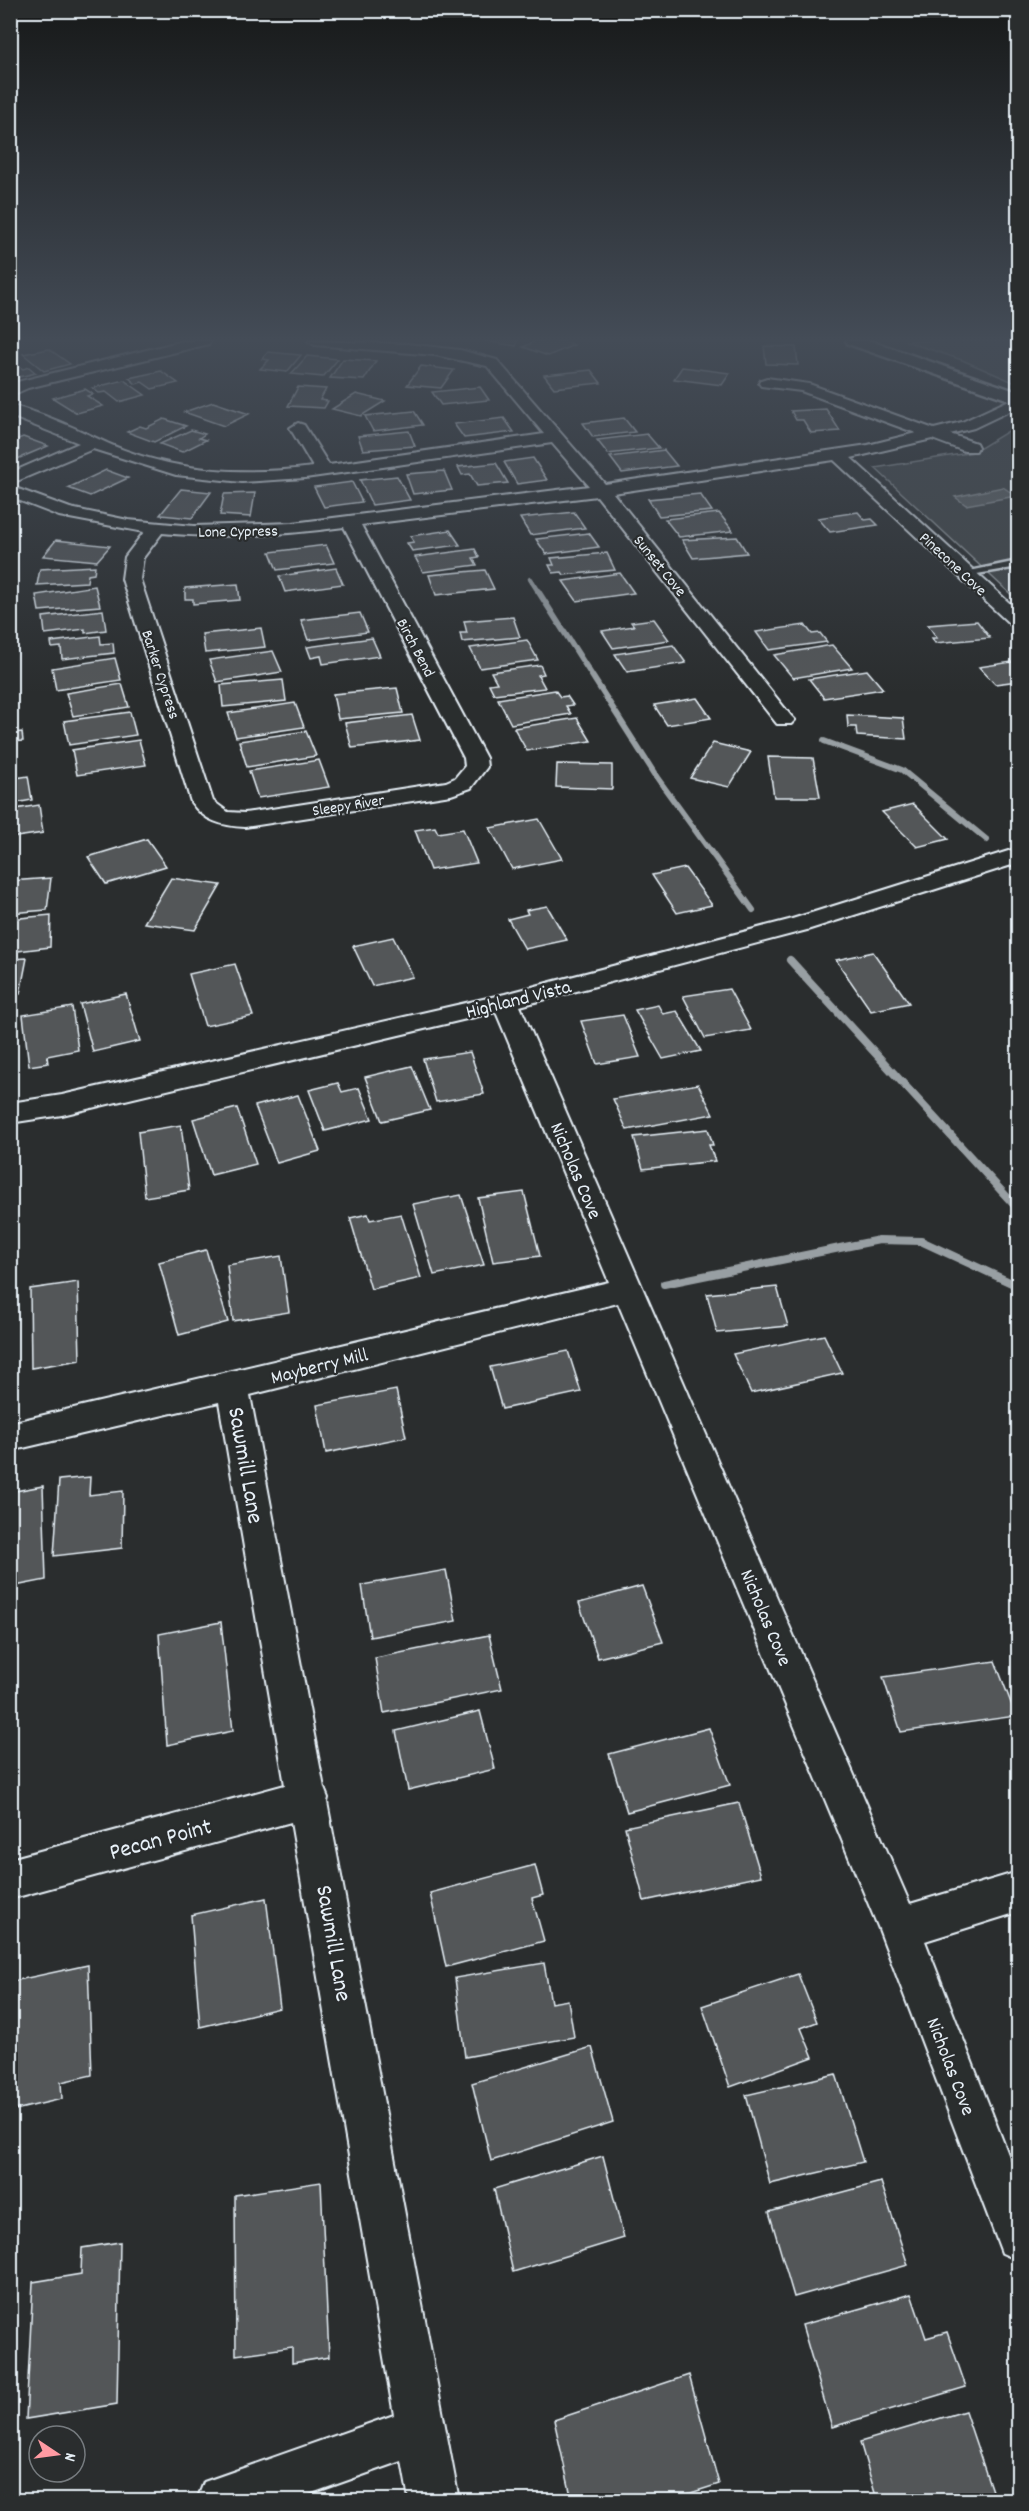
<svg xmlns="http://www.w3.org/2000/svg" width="1029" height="2511" font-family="Dekko,sans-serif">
<rect width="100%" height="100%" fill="#2a2d2e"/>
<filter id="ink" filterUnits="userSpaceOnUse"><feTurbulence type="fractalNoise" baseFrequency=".0167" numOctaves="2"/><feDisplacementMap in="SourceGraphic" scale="12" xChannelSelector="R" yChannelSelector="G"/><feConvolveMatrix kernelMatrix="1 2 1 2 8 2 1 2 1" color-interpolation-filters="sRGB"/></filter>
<g filter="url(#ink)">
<!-- green -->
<g fill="#424648" stroke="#959ca0" stroke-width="1.5">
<polygon points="905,341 1018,341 1018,384 962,360"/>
<polygon points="1018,425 1018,601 875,468 974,452"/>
</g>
<!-- water -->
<polygon fill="#63686b" stroke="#989fa3" stroke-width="1.5" points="1003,487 1016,496 966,505 955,497"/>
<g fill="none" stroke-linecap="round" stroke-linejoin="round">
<!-- stream-far2 -->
<polyline stroke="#989fa3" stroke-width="4.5" points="530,579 539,593"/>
<!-- stream-far1 -->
<g stroke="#989fa3" stroke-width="6">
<polyline points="538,591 658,779 753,910"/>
<polyline points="824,741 902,770 987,840"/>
</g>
<!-- stream -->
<g stroke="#989fa3" stroke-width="8">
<polyline points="790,960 1018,1209"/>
<polyline points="1018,976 1018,985"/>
<polyline points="664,1284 879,1240 921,1241 1018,1286"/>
</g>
</g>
<!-- building -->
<g fill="#535759" stroke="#e8f1f8" stroke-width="1.5">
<polygon points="484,341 518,341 516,346"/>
<polygon points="536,341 565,341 574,345 548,356 523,347"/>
<polygon points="764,346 796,347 798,365 766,364"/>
<polygon points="49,349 70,364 44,371 23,354"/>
<polygon points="268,352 301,355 287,372 260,369 269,360 262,359"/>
<polygon points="307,356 338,359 323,377 291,374"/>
<polygon points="343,359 376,361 364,380 330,378"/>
<polygon points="10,360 23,369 29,367 36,373 10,379"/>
<polygon points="421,366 454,370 441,388 407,385"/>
<polygon points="682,367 730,373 722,385 674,379"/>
<polygon points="591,370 601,383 554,388 544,375"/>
<polygon points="161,371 178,383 152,389 142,382 136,384 129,378"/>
<polygon points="124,380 145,395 119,402 106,392 99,393 92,388"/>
<polygon points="298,387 326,389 320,400 328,401 324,408 288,406"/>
<polygon points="480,387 489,400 441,405 432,392"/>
<polygon points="85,389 93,394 87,396 103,406 77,413 53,398"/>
<polygon points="356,394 385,401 361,416 332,409"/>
<polygon points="213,402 249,414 224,426 184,412"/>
<polygon points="826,409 840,431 811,433 803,420 796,420 791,411"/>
<polygon points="414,411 423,425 373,431 365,416"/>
<polygon points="504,418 514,432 464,438 454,424"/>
<polygon points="624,418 635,432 593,437 583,423"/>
<polygon points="164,419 186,426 154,442 127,432 140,426 146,428"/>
<polygon points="191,430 205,434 199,438 206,440 182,452 160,444"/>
<polygon points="409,431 415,446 363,450 358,436"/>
<polygon points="647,434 659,448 608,454 597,440"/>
<polygon points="23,437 48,446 10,462 10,442"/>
<polygon points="664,450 677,466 622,473 610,457"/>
<polygon points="533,458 547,480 517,484 504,462"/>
<polygon points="496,463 508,483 477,486 470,474 462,475 458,467"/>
<polygon points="106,470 128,478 90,496 68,488"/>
<polygon points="444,471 452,490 413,494 406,474"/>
<polygon points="397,476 410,500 372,505 360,480"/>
<polygon points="352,482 362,502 324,507 314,487"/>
<polygon points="181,489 211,492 192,518 160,515"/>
<polygon points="255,493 251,517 220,515 224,494"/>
<polygon points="700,494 712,511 659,516 648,499"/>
<polygon points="574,512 585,528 530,535 520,518"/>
<polygon points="858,512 865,520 872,519 878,525 830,532 818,518"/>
<polygon points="719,513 733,531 679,537 665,519"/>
<polygon points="450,530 460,545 412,551 407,543 414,542 410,536"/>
<polygon points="589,533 599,547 546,554 536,539"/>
<polygon points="737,537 747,553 693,558 682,540"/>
<polygon points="56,540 110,546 97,561 43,556"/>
<polygon points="326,545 334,563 277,570 270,552"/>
<polygon points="475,549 479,557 473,558 477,565 423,572 415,557"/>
<polygon points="607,553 615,570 564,575 562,572 553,573 549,565 554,565 551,558"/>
<polygon points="95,566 94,574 88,575 87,582 37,585 40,569"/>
<polygon points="336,568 343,584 285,592 279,576"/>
<polygon points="485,570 494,589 436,595 429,575"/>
<polygon points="620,573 634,593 577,601 563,581"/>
<polygon points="238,584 240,600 193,604 193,599 185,599 185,588"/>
<polygon points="95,586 100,606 39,611 36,595"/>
<polygon points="103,610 106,630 85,633 85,629 45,634 43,617"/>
<polygon points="360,613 368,632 308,640 301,620"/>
<polygon points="513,617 520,637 462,642 460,633 467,633 464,621"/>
<polygon points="654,619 669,640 613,648 602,631 634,626 631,622"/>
<polygon points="977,621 990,638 935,643 932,638 937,638 928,625"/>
<polygon points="805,625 812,634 820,633 827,642 769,650 756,632"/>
<polygon points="261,628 265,647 205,653 202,634"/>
<polygon points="100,636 101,644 113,643 114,653 62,659 61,647 52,648 51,642"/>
<polygon points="372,638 380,656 323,664 321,656 311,658 307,647"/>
<polygon points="527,640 538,660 480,668 470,648"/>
<polygon points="673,645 686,663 627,672 615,654"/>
<polygon points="832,645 852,668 793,678 774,655"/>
<polygon points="273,651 282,672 217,682 209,660"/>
<polygon points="115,658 121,680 56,690 52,668"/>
<polygon points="1018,661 1018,681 995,684 979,667"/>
<polygon points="540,665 544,674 538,675 545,688 494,694 489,684 497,683 491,672"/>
<polygon points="867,670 883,689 824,698 809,679"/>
<polygon points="283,680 286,701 223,707 221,685"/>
<polygon points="122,684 129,707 73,716 66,693"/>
<polygon points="397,688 403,713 338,719 333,694"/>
<polygon points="555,690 560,697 567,696 573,705 566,706 571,714 511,724 498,699"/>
<polygon points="697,698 711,718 667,725 654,705"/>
<polygon points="295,703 304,727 236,737 228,713"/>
<polygon points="130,712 136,735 69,745 64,721"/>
<polygon points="412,715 420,740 352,748 345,723"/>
<polygon points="847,715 903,718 906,739 857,736 856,727 848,727"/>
<polygon points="577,718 591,741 527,751 514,728"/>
<polygon points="10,720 13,733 22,732 23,741 10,742"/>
<polygon points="306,731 316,756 247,767 239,741"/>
<polygon points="139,740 146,765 77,775 72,750"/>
<polygon points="713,743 751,752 729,787 690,778"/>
<polygon points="768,757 813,758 820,797 774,797"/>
<polygon points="319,760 329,787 258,798 249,771"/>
<polygon points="557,764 612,765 612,789 556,787"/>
<polygon points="28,776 32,800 10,804 10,779"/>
<polygon points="913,804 948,839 917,847 882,812"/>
<polygon points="39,805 43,833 10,838 10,810"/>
<polygon points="539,819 562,859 512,869 490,828"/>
<polygon points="435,827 438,833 463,829 477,863 430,870 415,830"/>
<polygon points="147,839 166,866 106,884 88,857"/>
<polygon points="685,868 712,905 677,913 652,875"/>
<polygon points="51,878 47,910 10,913 10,881"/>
<polygon points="171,878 221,885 195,930 144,923"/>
<polygon points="547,906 567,940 525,949 508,919 528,914 526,910"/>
<polygon points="51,915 50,947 10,952 10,919"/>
<polygon points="393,937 413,977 372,986 353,946"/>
<polygon points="873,952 909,1003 871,1011 836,960"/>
<polygon points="27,958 20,994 10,994 10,959"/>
<polygon points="235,964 253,1016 205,1026 189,974"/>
<polygon points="729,989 751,1030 705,1038 683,996"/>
<polygon points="126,994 140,1041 93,1052 80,1004"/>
<polygon points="658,1005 663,1014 677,1011 701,1051 663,1059 635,1010"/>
<polygon points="72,1007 78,1050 47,1056 48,1063 29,1066 23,1015"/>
<polygon points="623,1015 640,1057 597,1064 581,1021"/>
<polygon points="14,1017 15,1067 10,1068 10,1018"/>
<polygon points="470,1052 484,1094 436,1102 423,1059"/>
<polygon points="412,1066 430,1110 382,1121 365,1077"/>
<polygon points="338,1083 342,1092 359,1088 372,1119 325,1131 309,1090"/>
<polygon points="698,1084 713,1114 627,1130 613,1099"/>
<polygon points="298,1095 320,1151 277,1163 255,1106"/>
<polygon points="237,1108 256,1164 211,1175 193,1119"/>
<polygon points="181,1125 189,1190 145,1197 138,1132"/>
<polygon points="708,1129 713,1145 709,1145 715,1161 643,1169 634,1137"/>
<polygon points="524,1192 540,1256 493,1262 478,1198"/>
<polygon points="461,1195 484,1265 434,1275 413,1204"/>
<polygon points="368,1214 370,1220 401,1214 421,1278 371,1289 350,1218"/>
<polygon points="206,1250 228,1322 179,1335 159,1262"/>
<polygon points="281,1256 289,1312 233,1321 227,1265"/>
<polygon points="78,1282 80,1360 31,1368 30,1289"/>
<polygon points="777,1287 788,1326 717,1333 707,1294"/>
<polygon points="824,1335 842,1373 751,1393 733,1354"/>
<polygon points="568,1351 581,1392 502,1409 490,1367"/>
<polygon points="396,1390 406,1437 326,1453 317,1405"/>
<polygon points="90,1477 89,1495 123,1491 122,1548 54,1556 59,1480"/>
<polygon points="43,1486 46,1580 10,1587 10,1492"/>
<polygon points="446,1570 456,1621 370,1637 362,1585"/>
<polygon points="642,1586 663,1642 598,1658 579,1603"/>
<polygon points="221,1622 233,1731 167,1745 159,1634"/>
<polygon points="489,1635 502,1689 384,1713 375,1658"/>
<polygon points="995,1661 1016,1716 901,1732 883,1677"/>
<polygon points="480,1711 495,1769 408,1790 396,1731"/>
<polygon points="709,1728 730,1785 627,1812 609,1754"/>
<polygon points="739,1803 761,1876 644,1901 625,1827"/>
<polygon points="535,1865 543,1895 532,1898 544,1941 446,1967 430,1893"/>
<polygon points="266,1898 280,2008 200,2027 191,1915"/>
<polygon points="544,1963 551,2003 568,2000 574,2037 465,2057 455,1978"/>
<polygon points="88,1965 92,2075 61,2082 62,2099 15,2110 13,1981"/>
<polygon points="798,1974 817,2022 801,2028 813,2057 730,2087 702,2006"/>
<polygon points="592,2047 613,2122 491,2161 472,2083"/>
<polygon points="836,2074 863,2162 770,2184 746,2095"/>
<polygon points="603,2156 624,2238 513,2272 494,2189"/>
<polygon points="321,2182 329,2357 292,2363 292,2347 236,2355 235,2195"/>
<polygon points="881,2182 908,2265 794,2297 769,2212"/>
<polygon points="120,2242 117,2404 26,2419 33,2282 81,2274 82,2248"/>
<polygon points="911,2294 926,2338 947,2332 966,2387 832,2427 802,2325"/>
<polygon points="689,2375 719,2484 669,2500 572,2500 554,2420"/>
<polygon points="965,2411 995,2500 877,2500 860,2442"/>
</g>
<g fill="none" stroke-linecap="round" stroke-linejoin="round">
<!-- service casing -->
<g stroke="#e8f1f8" stroke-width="5">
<polygon id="service" points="1018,561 1018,567 965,576 960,573"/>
</g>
<!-- minor casing -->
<g stroke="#e8f1f8" stroke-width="4">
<g id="minor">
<polygon points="183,341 211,341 209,344 28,388 10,396 10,385 17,382"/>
<path d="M308,341l100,3 52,6 37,10 108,124 263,-39 48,-12 -115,-42 -40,-5 -2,-3 2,-3 6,-2 42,6 125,45 28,-7 56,-26v11l-44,21 -24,6 26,9 2,4 -2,4h-12l-32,-12 -81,19 167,153v16l-7,-2 -177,-165 -221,33 178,223 4,4 -4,4h-14l-180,-228 -236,29 125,233 1,9 -16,21 -20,7 -206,32c-23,-1 -41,-6 -54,-25l-69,-223 3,-22 19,-25 -85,-16 -49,-19v-11l60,22 58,12 66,6 99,-3 296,-37 -37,-43 -247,35 -63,4 -66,-7 -83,-26 -83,35v-11l69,-30 -69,-27v-11c33,8 69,25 97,38 65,29 137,33 206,24l-23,-39 8,-5 6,2 25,40 215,-31 -57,-68 -52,-11 -120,-10zM344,527l120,231 1,8 -10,12 -9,4 -201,31 -17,-1 -15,-11 -73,-222 3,-21 19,-25c61,6 122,2 182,-6z"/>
<polygon points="1018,848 1018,863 807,930 520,1006 910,1904 1018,1872 1018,1912 925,1941 1018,2180 1018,2260 1002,2253 879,1929 618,1303 250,1395 324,1788 328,1798 327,1802 459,2500 409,2500 402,2461 292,2500 197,2500 204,2482 394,2415 291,1822 10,1899 10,1859 285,1785 219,1402 10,1451 10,1423 609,1282 496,1012 62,1115 10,1123 10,1103 62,1095 505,994 789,920"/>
</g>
</g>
<!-- tertiary casing -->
<g stroke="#e8f1f8" stroke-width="5">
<polygon id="tertiary" points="846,341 871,341 1018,392 1018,403 848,344"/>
</g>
<!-- path -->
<polyline stroke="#e8f1f8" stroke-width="2" stroke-dasharray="1 2" stroke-linecap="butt" points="1018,457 1018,467"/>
<!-- service -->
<use href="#service" fill="#2a2d2e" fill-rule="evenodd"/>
<!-- minor -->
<use href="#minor" fill="#2a2d2e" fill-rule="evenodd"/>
<!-- tertiary -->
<use href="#tertiary" fill="#2a2d2e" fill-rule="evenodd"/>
</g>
</g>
<!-- sky -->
<linearGradient id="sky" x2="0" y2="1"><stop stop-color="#171919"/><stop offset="0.49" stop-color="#444c57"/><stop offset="1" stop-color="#444c57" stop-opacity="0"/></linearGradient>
<rect width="1029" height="693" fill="url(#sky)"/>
<g text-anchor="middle" stroke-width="4.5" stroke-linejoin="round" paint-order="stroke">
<!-- far-street labels -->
<g font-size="16" fill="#e8f1f8" stroke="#2a2d2e">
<text transform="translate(238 530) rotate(-1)" y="6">Lone Cypress</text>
<text transform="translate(954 563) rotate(43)" y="6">Pinecone Cove</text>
<text transform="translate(661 565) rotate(51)" y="6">Sunset Cove</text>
<text transform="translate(417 647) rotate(62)" y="6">Birch Bend</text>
<text transform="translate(162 674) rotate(72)" y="6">Barker Cypress</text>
<text transform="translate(348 804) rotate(-9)" y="6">Sleepy River</text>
</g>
<!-- street labels -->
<g font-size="20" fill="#e8f1f8" stroke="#2a2d2e">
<text transform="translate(518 998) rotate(-14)" y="7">Highland Vista</text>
<text transform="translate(577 1170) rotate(67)" y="7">Nicholas Cove</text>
<text transform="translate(319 1365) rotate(-14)" y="7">Mayberry Mill</text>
<text transform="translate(767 1617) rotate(67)" y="7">Nicholas Cove</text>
<text transform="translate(952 2066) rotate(69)" y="7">Nicholas Cove</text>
</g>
<!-- near-street labels -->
<g font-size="24" fill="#e8f1f8" stroke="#2a2d2e">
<text transform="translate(247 1465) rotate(80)" y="8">Sawmill Lane</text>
<text transform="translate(160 1838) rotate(-15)" y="8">Pecan Point</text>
<text transform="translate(335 1943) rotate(80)" y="8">Sawmill Lane</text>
</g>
</g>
<!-- margin -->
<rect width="1029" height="2511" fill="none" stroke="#2a2d2e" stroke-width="36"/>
<rect x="18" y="18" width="993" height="2475" fill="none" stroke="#e8f1f8" stroke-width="2" filter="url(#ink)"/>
<!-- north arrow -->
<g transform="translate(57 2454) rotate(103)"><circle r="28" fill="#2a2d2e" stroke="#767b7f" stroke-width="1.5"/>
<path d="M0-4.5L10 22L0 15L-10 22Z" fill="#ff9aa2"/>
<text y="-9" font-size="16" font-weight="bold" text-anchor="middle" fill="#e8f1f8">N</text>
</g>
</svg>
